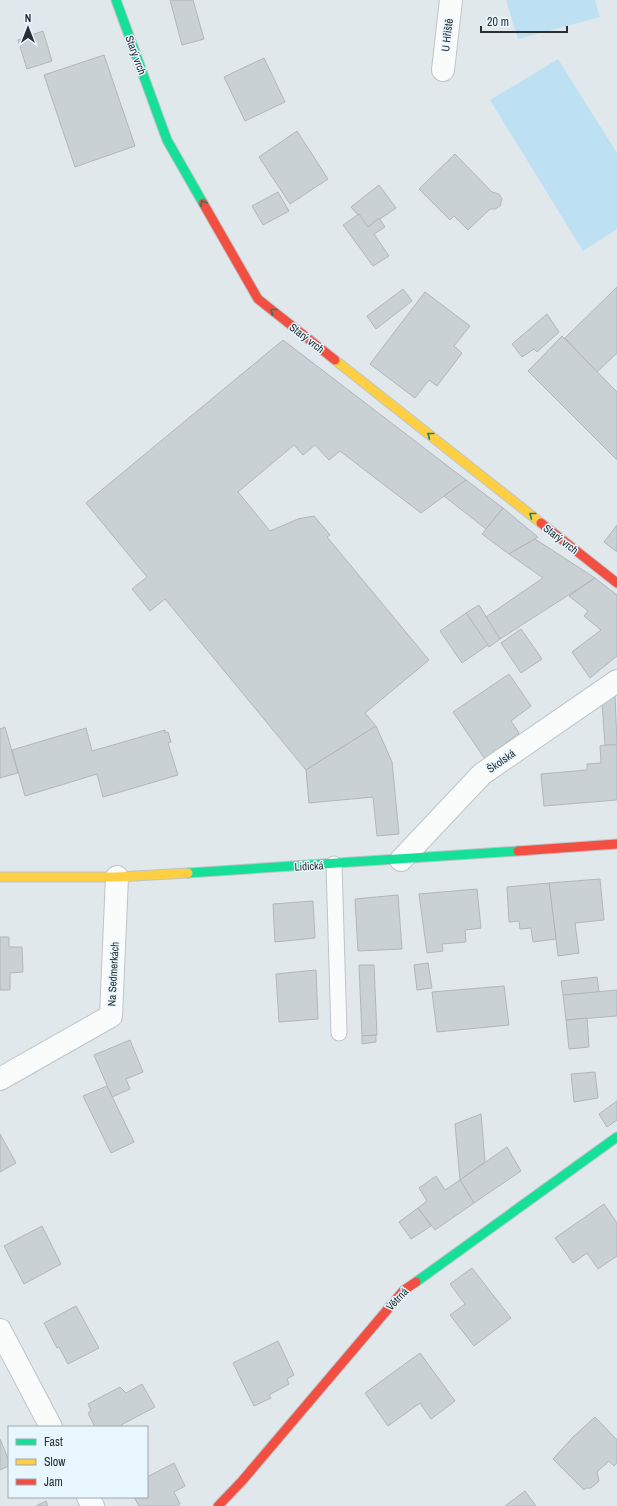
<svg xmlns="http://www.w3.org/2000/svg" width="617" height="1506" font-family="'Archivo Narrow',sans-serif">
<rect width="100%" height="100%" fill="#e0e8ec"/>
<!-- green -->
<g fill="#bde0f3">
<polygon points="506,0 595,0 600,17 518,39"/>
<polygon points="558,59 617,153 617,229 583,251 490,100"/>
</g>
<!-- building -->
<g fill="#cad1d4" stroke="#b1b6ba">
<polygon points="170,0 193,0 204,39 182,45"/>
<polygon points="43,31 52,61 27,69 18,40"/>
<polygon points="104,55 135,146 75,167 44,75"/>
<polygon points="264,58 285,102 245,121 224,77"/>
<polygon points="297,131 328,179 290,204 259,157"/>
<polygon points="455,154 492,192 499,194 502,199 500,206 495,209 490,209 468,230 454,216 450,220 419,189"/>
<polygon points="379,185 396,208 368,227 351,207"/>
<polygon points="278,192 289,211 263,225 252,206"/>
<polygon points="359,214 368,227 379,218 385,227 374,234 389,256 373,266 343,225"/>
<polygon points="617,287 617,353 597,372 565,338"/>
<polygon points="403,289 412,301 376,329 367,316"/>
<polygon points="425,292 470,326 454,346 462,353 437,386 429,380 415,398 370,364"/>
<polygon points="547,314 559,332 537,352 534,349 522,357 512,344"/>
<polygon points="562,336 617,392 617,460 528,371"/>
<polygon points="283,340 466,480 421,513 340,451 329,460 315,445 303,455 294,445 238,492 270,531 298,519 314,516 330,535 327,537 429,660 365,713 376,726 306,770 165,599 150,611 132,589 147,577 86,503"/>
<polygon points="466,480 503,508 486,529 444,496"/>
<polygon points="503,508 538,537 509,554 482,534"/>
<polygon points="617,525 617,552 604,542"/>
<polygon points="535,539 595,578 500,639 486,617 543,578 509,554"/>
<polygon points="595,578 617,595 617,656 590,678 572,652 601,630 584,616 588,611 569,596"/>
<polygon points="479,605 500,639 489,647 466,613"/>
<polygon points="466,613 488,645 462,663 440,631"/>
<polygon points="521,629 542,659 521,673 501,643"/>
<polygon points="509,674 531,706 511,721 519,733 485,759 453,712"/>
<polygon points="615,694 617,745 605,745 602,702"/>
<polygon points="376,726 392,762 399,834 377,836 373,797 309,803 306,770"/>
<polygon points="5,727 18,773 0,778 0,729"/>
<polygon points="86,728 92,751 165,730 165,733 168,732 171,742 168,743 178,775 103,797 97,774 25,796 12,750"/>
<polygon points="605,745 617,745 617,800 544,806 541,774 587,770 587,764 601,763 600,746"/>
<polygon points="600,879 604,920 575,923 579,953 558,956 549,883"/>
<polygon points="549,883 556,939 533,942 531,928 520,929 519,921 509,922 507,887"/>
<polygon points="477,889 481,928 465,930 466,942 442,944 443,951 427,953 419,894"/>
<polygon points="398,895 402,949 358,951 355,899"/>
<polygon points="313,901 315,938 275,942 273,904"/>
<polygon points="0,937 9,937 9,947 22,947 23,972 10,973 10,990 0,990"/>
<polygon points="428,963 432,988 417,990 414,965"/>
<polygon points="359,965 374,965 377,1035 362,1036"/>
<polygon points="316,970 318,1019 279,1022 276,974"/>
<polygon points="597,977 599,992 563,995 561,981"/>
<polygon points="504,986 509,1025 437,1032 432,992"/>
<polygon points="617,990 617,1016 566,1020 563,995"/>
<polygon points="587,1018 589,1047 569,1049 566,1020"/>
<polygon points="376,1035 376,1042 362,1044 362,1036"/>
<polygon points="130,1040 143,1072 126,1079 130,1089 112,1097 94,1055"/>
<polygon points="595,1072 598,1098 574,1102 571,1074"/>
<polygon points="107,1086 134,1142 111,1153 83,1096"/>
<polygon points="617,1101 617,1120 607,1127 599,1114"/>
<polygon points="481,1114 485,1162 460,1180 455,1124"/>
<polygon points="0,1134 16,1163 0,1172"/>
<polygon points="507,1147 521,1171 474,1203 460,1180"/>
<polygon points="436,1176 445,1190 460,1180 474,1203 435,1230 418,1208 427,1201 419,1188"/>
<polygon points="604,1204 617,1223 617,1256 598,1269 587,1253 573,1263 555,1238"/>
<polygon points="418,1208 431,1226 411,1239 399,1222"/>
<polygon points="42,1226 61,1264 24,1284 4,1246"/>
<polygon points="472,1268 511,1318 474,1346 450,1315 465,1304 450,1284"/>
<polygon points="76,1306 99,1348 68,1364 59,1347 57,1348 44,1323"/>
<polygon points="278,1341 294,1375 287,1379 289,1384 269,1395 271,1398 254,1406 233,1363"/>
<polygon points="420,1353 455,1401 431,1419 420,1403 388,1426 365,1393"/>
<polygon points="142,1384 155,1407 121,1425 122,1427 95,1427 88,1413 91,1411 88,1404 120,1387 126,1393"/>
<polygon points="595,1417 617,1440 617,1463 614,1466 609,1461 597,1472 599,1481 591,1488 586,1488 584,1490 553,1459 573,1437"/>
<polygon points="0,1439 9,1461 9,1466 0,1470"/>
<polygon points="174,1463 185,1486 174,1492 180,1504 176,1506 139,1506 134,1497 147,1497 147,1477"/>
<polygon points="525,1491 536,1506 505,1506"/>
<polygon points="46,1501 48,1506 36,1506"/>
</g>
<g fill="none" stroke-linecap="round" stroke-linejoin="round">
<!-- lane casing -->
<g stroke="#bec5c8" stroke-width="17">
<polyline id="lane" points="334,864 339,1033"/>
</g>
<!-- street casing -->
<g stroke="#bec5c8" stroke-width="24">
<g id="street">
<polyline points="443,70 451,0"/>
<polyline points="401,860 482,774 617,681"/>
<polyline points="0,1079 111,1016 117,877"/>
<polyline points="0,1330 51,1427"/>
<polyline points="88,1497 93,1506"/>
</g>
</g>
<!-- fast casing -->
<g stroke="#bec5c8" stroke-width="11">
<g id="fast">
<polyline points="116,0 167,140 203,203"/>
<polyline points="188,873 518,851"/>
<polyline points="416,1282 617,1137"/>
</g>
</g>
<!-- slow casing -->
<g stroke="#bec5c8" stroke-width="11">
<g id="slow">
<polyline points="335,360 541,523"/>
<polyline points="0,877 117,877 188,873"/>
</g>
</g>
<!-- jam casing -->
<g stroke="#bec5c8" stroke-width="11">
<g id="jam">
<polyline points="203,203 258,299 335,360"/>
<polyline points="541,523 617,583"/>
<polyline points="518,851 617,844"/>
<polyline points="218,1506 242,1481 404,1290 416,1282"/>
</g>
</g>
<!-- lane -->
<use href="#lane" stroke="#fafcfc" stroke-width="15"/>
<!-- street -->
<use href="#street" stroke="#fafcfc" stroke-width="22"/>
<!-- fast -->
<use href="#fast" stroke="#16e098" stroke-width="9"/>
<!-- slow -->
<use href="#slow" stroke="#ffcf43" stroke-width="9"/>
<!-- jam -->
<use href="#jam" stroke="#f24e42" stroke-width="9"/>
</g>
<!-- one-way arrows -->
<defs><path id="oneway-chevron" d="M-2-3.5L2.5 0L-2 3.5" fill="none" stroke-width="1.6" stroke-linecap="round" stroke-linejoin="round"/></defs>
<g stroke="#207f60">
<use href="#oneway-chevron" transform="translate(203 203) rotate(-120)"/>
<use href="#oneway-chevron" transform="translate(273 311) rotate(-142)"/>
<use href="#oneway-chevron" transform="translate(430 435) rotate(-142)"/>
<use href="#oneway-chevron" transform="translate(532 515) rotate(-142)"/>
</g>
<g text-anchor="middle" stroke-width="3" stroke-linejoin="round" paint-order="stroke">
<!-- street labels -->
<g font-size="11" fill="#292f32" stroke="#e8f7ff">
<text transform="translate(447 35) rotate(-83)" y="4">U Hřiště</text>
<text transform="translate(136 55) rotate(70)" y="4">Starý vrch</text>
<text transform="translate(307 338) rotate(38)" y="4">Starý vrch</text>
<text transform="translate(561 539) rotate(38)" y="4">Starý vrch</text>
<text transform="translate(501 761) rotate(-35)" y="4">Školská</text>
<text transform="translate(309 866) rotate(-3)" y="4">Lidická</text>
<text transform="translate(113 974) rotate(-87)" y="4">Na Sedmerkách</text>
<text transform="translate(397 1299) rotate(-47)" y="4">Větrná</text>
</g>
</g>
<!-- legend -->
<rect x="8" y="1426" width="140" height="72" fill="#e8f7ff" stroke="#9ca7ad"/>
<rect x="16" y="1439" width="20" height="6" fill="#16e098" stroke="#9ca7ad"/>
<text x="44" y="1446" font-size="12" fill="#292f32">Fast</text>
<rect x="16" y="1459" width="20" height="6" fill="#ffcf43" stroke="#9ca7ad"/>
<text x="44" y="1466" font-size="12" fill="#292f32">Slow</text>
<rect x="16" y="1479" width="20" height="6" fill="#f24e42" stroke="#9ca7ad"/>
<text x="44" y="1486" font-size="12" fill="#292f32">Jam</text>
<!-- north arrow -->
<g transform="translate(28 28)" stroke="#e8f7ff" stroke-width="3" paint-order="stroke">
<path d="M0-3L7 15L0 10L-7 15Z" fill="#292f32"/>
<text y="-6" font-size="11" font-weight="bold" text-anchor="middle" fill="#292f32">N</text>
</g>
<!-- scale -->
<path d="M481 26v6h86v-6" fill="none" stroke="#292f32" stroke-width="2"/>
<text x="487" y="26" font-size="12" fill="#292f32" stroke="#e8f7ff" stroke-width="3" paint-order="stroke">20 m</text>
</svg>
